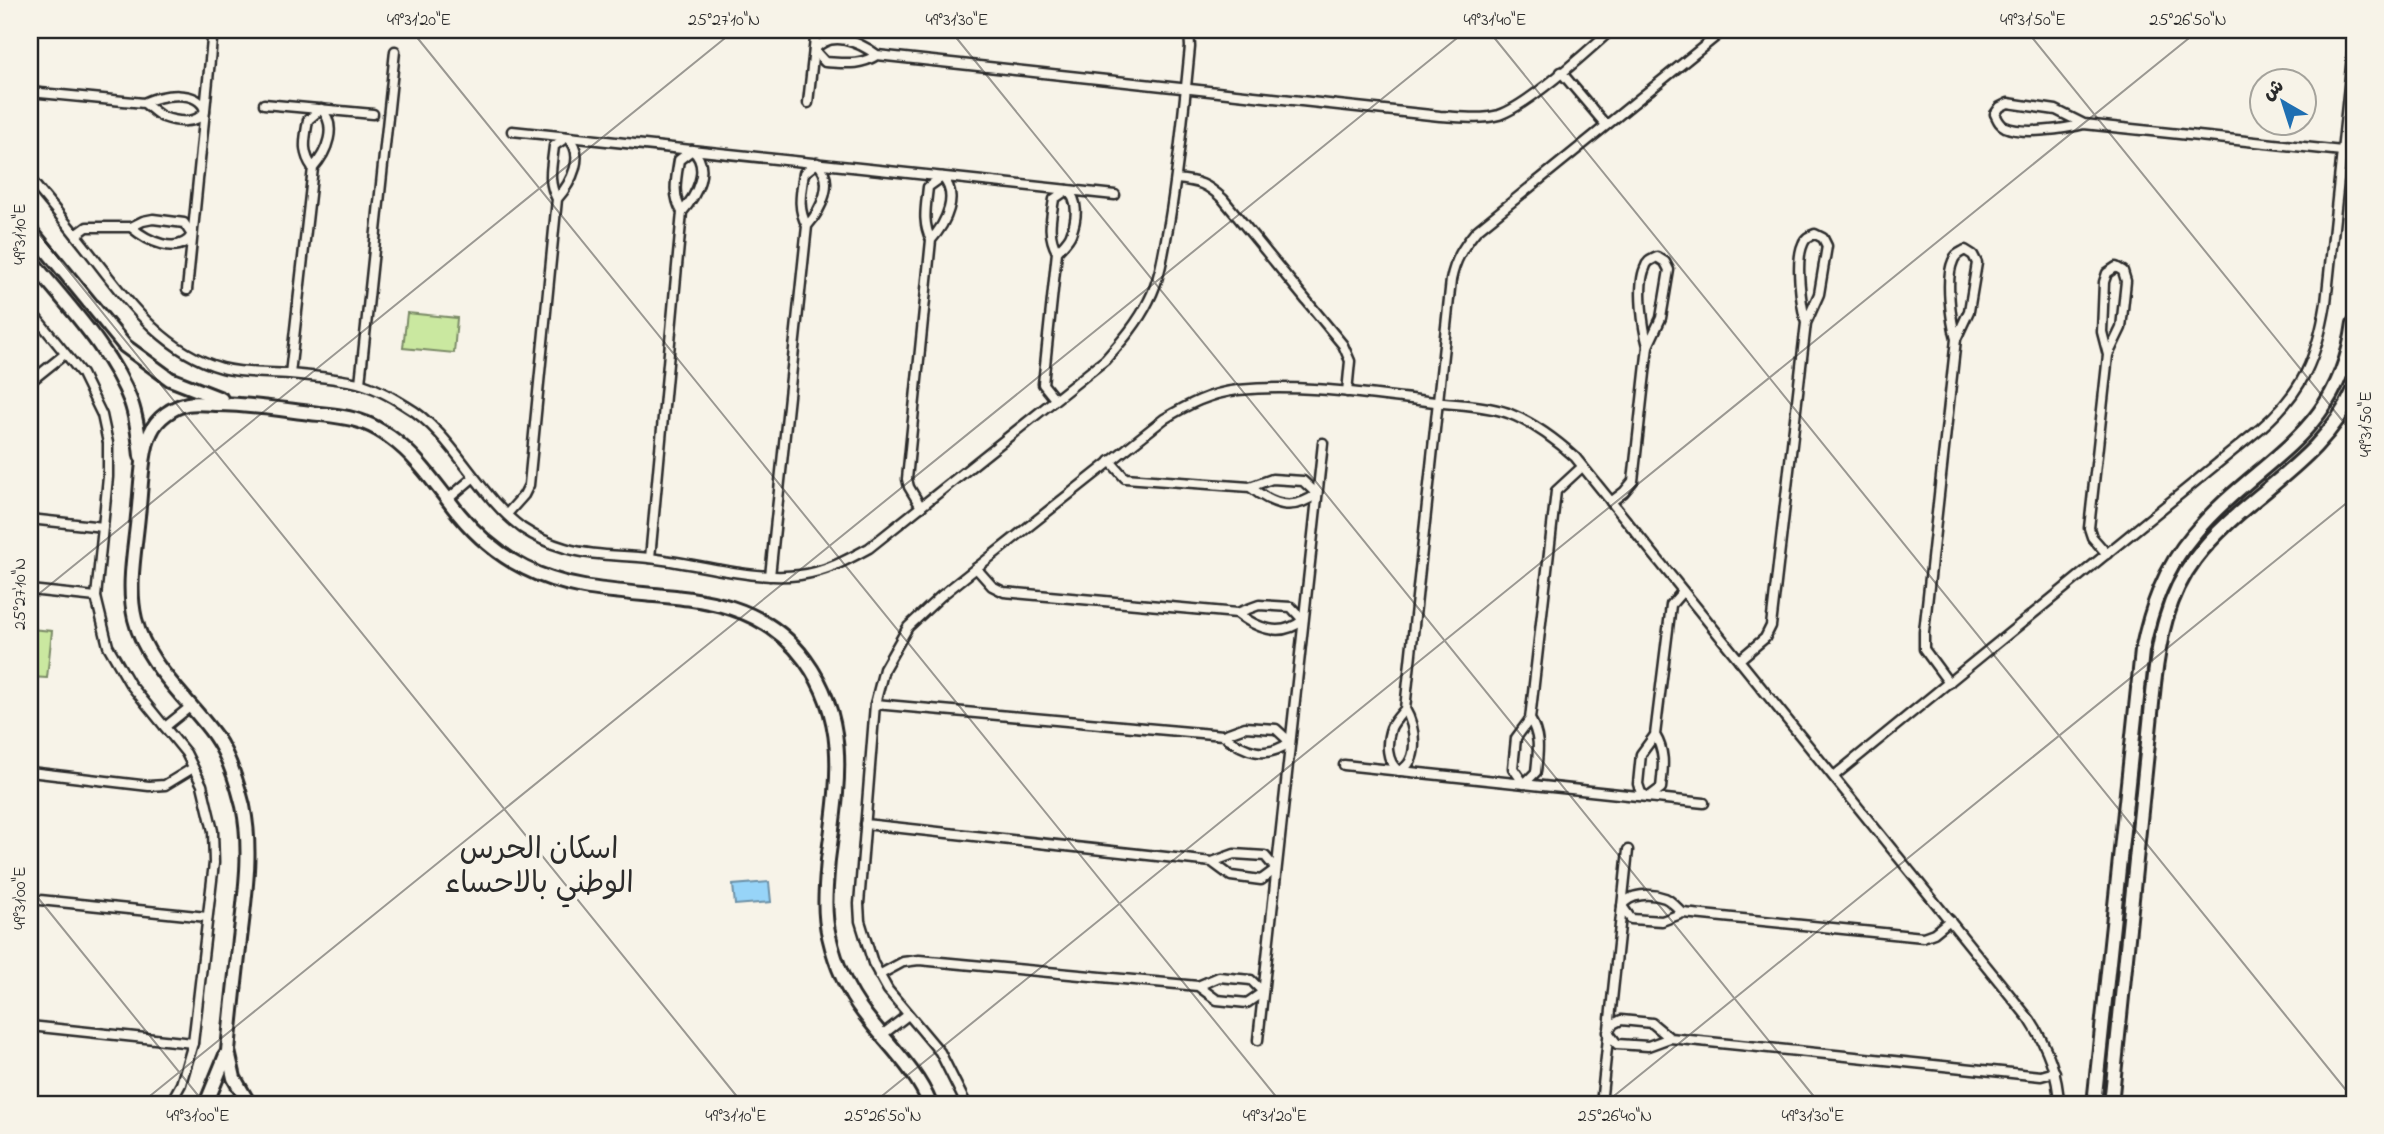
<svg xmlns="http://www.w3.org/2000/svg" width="2384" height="1134" font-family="'Indie Flower','Playpen Sans Arabic',sans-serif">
<rect width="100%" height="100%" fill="#f7f3e8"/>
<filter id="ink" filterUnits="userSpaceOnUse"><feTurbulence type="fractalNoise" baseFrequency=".0143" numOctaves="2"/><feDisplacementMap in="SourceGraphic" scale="14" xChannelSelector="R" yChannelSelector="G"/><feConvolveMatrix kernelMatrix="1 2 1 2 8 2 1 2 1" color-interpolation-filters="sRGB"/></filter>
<g filter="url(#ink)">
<!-- green -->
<g fill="#cae8a0" stroke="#7a8a66" stroke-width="2">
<polygon points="407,313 457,318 454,353 403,348"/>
<polygon points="30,629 52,631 47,678 30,677"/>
</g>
<!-- water -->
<polygon fill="#97d4f8" stroke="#6c90a6" stroke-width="2" points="769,882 771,902 735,905 733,885"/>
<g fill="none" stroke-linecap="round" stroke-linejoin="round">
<!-- minor casing -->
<g stroke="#2b2b2b" stroke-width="13">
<g id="minor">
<path d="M877,55c-17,11 -33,8 -52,7l-11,-12c17,-21 45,-8 63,5l563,61c20,1 40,4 59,-1 28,-9 89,-64 112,-85"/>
<polyline points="1561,72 1606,125"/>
<path d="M30,92l114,11c16,-9 56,-14 61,8 -8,14 -28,11 -42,6 -7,-3 -13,-10 -19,-14"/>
<polyline points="808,103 816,30"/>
<polyline points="264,104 373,114"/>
<path d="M2084,124c-18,5 -61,11 -79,3 -6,-3 -7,-7 -10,-13l5,-7 8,-4 48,7 28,14 258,27"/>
<polyline points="512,131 1115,195"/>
<path d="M30,179c19,23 38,46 56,69 38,48 74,103 136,120 22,6 46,4 68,6 22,2 47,4 68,9 16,4 34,14 48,23 46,26 72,90 116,122 12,8 29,16 43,20 26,8 56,7 84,10 48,5 103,23 151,17 25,-3 47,-15 69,-27l236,-188c17,-19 33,-37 44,-60 12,-23 15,-52 20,-77 10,-58 15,-117 21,-176l-1,-17"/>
<path d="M1176,179c23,2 31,5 47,20l120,146 7,16 -3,31"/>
<path d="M76,235l11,-8h44l12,-6 10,-2 31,4 8,12c-14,22 -46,5 -61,-8"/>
<polyline points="187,290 213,30"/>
<polyline points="30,310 82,374 102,415 108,443 108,477 96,597 108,646 130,684 186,753 202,785 213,831 214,863 193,1043 181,1084 170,1104"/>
<path d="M290,374l23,-206c14,-16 25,-42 8,-59l-13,11c-3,19 -7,32 5,48"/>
<polyline points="30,382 65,354"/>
<polyline points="360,383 395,51"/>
<path d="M1055,399l-12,-15 14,-132c-10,-18 -6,-33 -3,-53l13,-9c12,10 10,29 4,44 -2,6 -10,13 -14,18"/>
<path d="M1110,461l15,17 125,9 22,-8 31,2 14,13c-25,18 -44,11 -67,-7"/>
<polyline points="448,499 474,477"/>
<path d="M1611,502l13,-10 9,-11 15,-135 13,-28 8,-48 -4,-8 -8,-5c-6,3 -10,4 -12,11 -8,17 -2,60 3,78"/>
<path d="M921,507l-12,-20 -2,-8 24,-239c-9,-18 -5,-33 -3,-53l14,-10c18,18 4,46 -11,63"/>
<path d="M507,514l17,-19 5,-10 28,-286c-10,-18 -5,-33 -3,-53l13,-9c20,17 4,46 -10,62"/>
<polyline points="30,519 103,527"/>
<polyline points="2107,554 2092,537 2089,528 2108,355 2121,328 2126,281 2123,271 2116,267 2107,273 2104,282 2102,332 2108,355"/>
<path d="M650,558l32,-346c-10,-17 -6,-33 -3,-52l13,-10c20,17 4,46 -10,62"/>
<path d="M976,568l16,18 12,6 233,21c21,16 44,25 66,7l-12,-13 -32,-2 -22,8"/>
<path d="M770,576l37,-350c-10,-18 -6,-33 -3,-53l13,-10c19,18 4,47 -10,63"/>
<polyline points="30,590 96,597"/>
<path d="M1739,660l26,-22 6,-12 35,-303 13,-29 8,-48 -4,-8 -8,-4c-6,2 -10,4 -12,10 -8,17 -2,60 3,79"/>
<path d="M1949,683l-25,-34v-17l32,-293 13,-28 8,-48 -4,-8 -8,-5c-5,3 -10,4 -12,11 -8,17 -2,60 3,78"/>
<path d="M875,704l348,31c22,17 43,25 67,7l-14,-13 -31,-2 -22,8"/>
<path d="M1405,709c10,17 16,53 -6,62 -13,-9 -13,-28 -8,-43 3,-7 10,-14 14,-19l46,-429c4,-20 12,-33 25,-49l248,-201"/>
<path d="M1530,719c11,18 8,33 6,53l-12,12 -11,-16 3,-30 14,-19 26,-228 26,-24"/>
<polyline points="165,727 191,706"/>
<path d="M1655,735c11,18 8,33 6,53l-12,9 -8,-4 -3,-9 3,-30 14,-19 16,-130 12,-14"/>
<polyline points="1344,765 1704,803"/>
<polyline points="30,772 149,786 165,785 193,768"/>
<path d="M1834,776l427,-348c42,-36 56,-71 65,-125l28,-265"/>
<polyline points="865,824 1212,862 1231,876 1261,880 1276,869 1265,856 1234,854 1212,862"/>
<polyline points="30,899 207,917"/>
<path d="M1683,913c-5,-4 -11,-12 -18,-15 -14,-5 -36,-5 -43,8l9,13 31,2 21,-8 240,24 11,-4 16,-13"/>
<polyline points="879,975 903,962 919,960 1198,986 1217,1000 1247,1003 1263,992 1251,980 1219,977 1198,986"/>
<polyline points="30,1026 193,1043"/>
<polyline points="882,1035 908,1015"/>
<polyline points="1670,1038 1652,1023 1621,1020 1613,1024 1608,1032 1617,1044 1648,1046 1670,1038 2041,1076 2055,1072"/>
<polyline points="1258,1040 1323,443"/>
<path d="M966,1104l-26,-52 -52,-62 -15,-27 -13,-42 -1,-17 16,-200 9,-35 24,-42 33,-31 223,-177c23,-14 46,-26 74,-29 63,-7 134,5 197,12 24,3 50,3 73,11 26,10 47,26 67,44l455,563c17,26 28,53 29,84"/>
<polyline points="1601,1104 1628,850"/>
</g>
</g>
<!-- secondary casing -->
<g stroke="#2b2b2b" stroke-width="18">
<g id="secondary">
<polyline points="30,230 125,346 170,379 221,399"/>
<path d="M30,259c34,43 82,91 101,143 6,17 8,35 10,54"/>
<polyline points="206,1104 226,1055"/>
<path d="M249,1104l-15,-26 -6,-27c3,-34 7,-69 11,-103 5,-47 14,-95 4,-142 -6,-24 -14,-50 -28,-70 -26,-37 -69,-71 -80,-117 -8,-33 0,-69 3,-103 3,-22 3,-66 13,-84 6,-14 22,-25 36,-28 9,-2 19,0 28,0 32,0 63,5 95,9 18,2 38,3 55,10 8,3 18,9 25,14 28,20 48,51 69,77 18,22 42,42 66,54 90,47 212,-1 280,92 46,63 32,128 23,200 -2,25 -5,51 1,76 6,26 18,55 35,77 22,30 52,56 66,91"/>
<path d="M2094,1104l48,-453c9,-43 22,-82 51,-116 65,-78 145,-96 161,-212"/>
<path d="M2111,1104l43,-420c5,-44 13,-88 41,-125 47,-63 126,-94 159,-169"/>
</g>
</g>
<!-- minor -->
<use href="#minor" stroke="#f7f3e8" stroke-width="8"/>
<!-- secondary -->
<use href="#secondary" stroke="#f7f3e8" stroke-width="12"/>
</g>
</g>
<!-- ticks -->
<path fill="none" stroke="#2b2b2b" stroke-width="2" stroke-opacity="0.45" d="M411,30l871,1074M950,30l870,1074M1488,30l866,1070M2026,30l328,405M30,223l713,881M30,601l705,-571M30,888l175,216M140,1104l1327,-1074M872,1104l1327,-1074M1604,1104l750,-607M2336,1104l18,-14"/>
<g text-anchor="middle" stroke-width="7" stroke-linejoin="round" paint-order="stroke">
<!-- neighbourhood labels -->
<g font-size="30" fill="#2b2b2b" stroke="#f7f3e8">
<text x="539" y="858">اسكان الحرس<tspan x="539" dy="34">الوطني بالاحساء</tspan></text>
</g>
</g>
<!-- margin -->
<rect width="2384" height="1134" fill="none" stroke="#f7f3e8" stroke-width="77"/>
<!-- north arrow -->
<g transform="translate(2283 102) rotate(321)"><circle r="33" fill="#f7f3e8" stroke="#a5a39c" stroke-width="2"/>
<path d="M0-5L12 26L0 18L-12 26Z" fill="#1f6fb2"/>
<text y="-10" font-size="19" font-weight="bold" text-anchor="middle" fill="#2b2b2b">ش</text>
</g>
<rect x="38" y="38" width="2308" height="1058" fill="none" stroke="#2b2b2b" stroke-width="2.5"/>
<g font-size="18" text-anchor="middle" fill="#2b2b2b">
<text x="419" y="25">49°31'20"E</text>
<text x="724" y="25">25°27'10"N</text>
<text x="957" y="25">49°31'30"E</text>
<text x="1495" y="25">49°31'40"E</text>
<text x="2033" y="25">49°31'50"E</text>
<text x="2188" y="25">25°26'50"N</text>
<text transform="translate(19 234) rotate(-90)" y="6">49°31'10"E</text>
<text transform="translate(2365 424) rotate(-90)" y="6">49°31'50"E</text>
<text transform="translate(19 594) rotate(-90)" y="6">25°27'10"N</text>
<text transform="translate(19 898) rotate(-90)" y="6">49°31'00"E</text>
<text x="198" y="1121">49°31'00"E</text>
<text x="736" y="1121">49°31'10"E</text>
<text x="883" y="1121">25°26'50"N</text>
<text x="1275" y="1121">49°31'20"E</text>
<text x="1615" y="1121">25°26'40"N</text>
<text x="1813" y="1121">49°31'30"E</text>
</g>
</svg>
